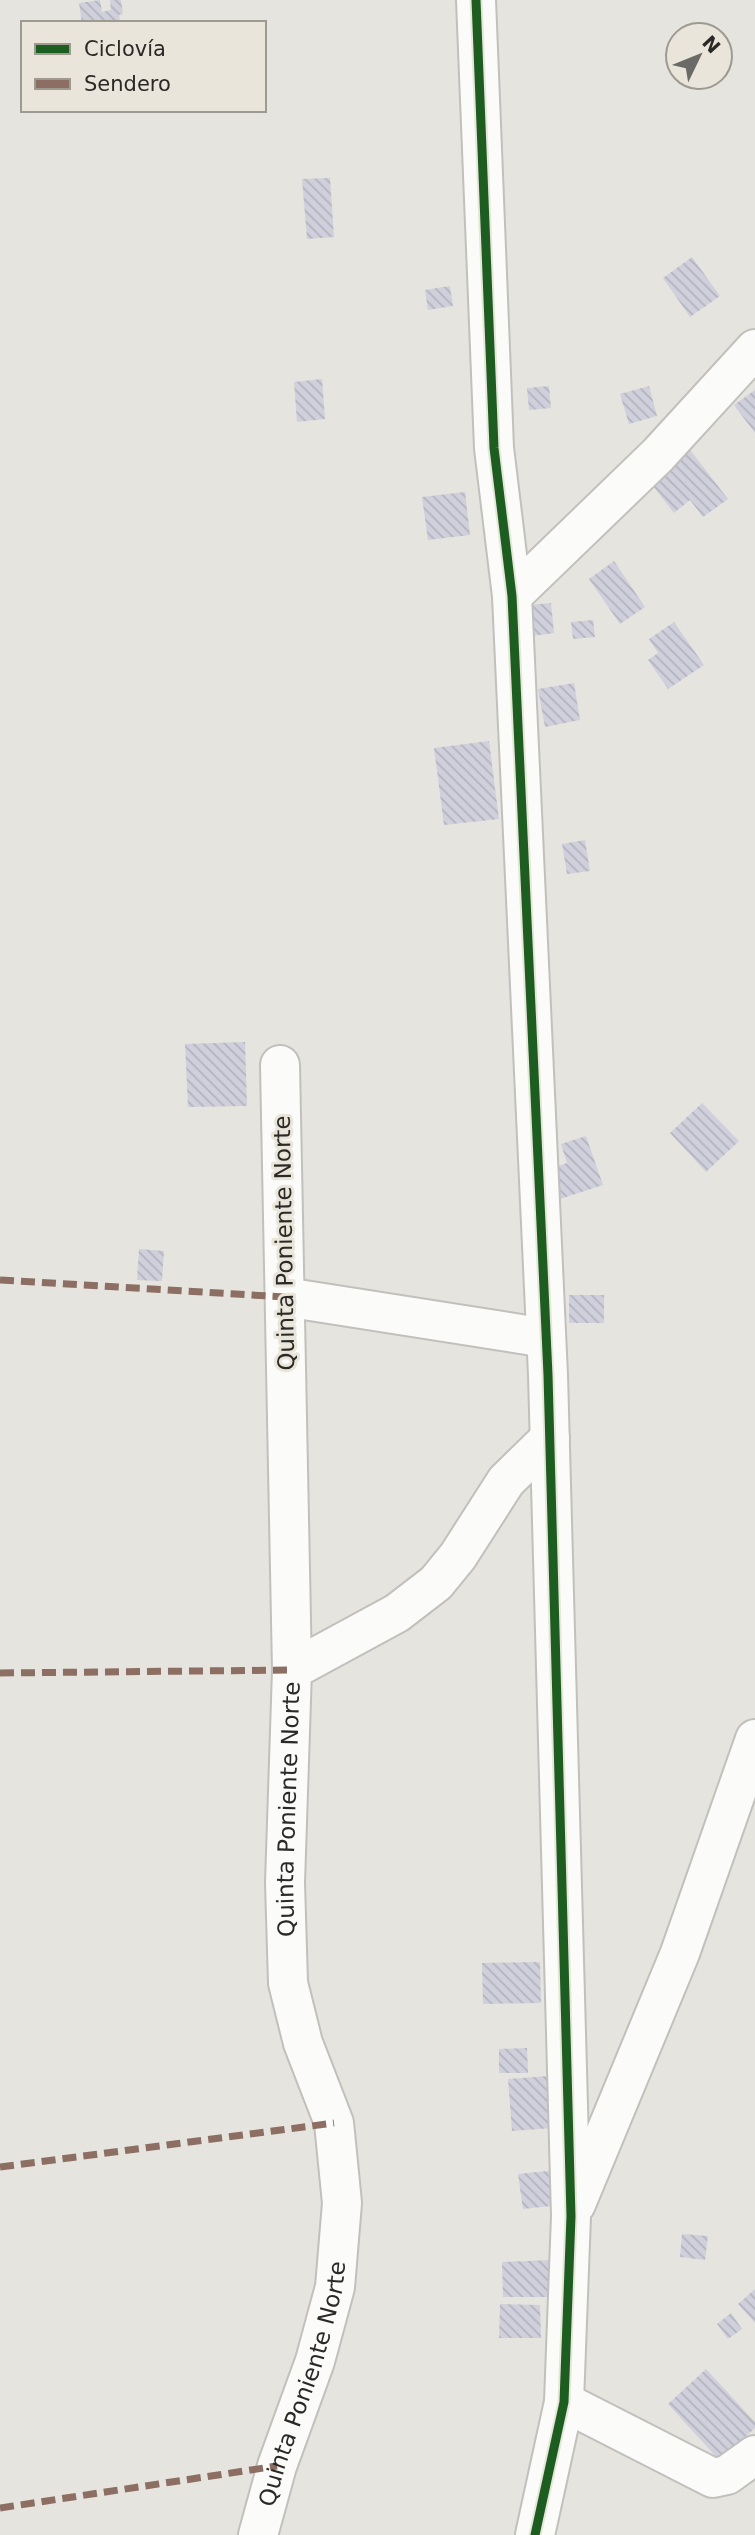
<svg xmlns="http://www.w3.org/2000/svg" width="755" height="2535" font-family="'DejaVu Sans',sans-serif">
<defs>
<pattern id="building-back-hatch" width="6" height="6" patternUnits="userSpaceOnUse" patternTransform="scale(1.75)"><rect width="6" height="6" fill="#cfd0dc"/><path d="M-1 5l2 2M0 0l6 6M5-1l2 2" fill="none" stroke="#b2b3bd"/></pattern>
</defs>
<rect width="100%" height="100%" fill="#e6e4de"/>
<!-- building -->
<g fill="url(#building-back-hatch)">
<polygon points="100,0 102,12 111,10 110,0 121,0 123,14 119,15 120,23 82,23 79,3"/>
<polygon points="330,178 334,237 307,239 302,179"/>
<polygon points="692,257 720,296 690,317 663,278"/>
<polygon points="450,286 453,306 428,310 425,290"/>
<polygon points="322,379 325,419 297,422 294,382"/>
<polygon points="549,386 551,408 529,410 527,388"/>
<polygon points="649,386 657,416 629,424 620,394"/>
<polygon points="755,390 755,433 734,405"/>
<polygon points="687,446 728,499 703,517 690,500 674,513 646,477"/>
<polygon points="465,492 470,535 428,540 422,497"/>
<polygon points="614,561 645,607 620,624 589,579"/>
<polygon points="551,603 554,633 532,636 529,605"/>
<polygon points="593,620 595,637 573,639 571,622"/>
<polygon points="674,622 704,665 668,689 648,660 658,653 649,639"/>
<polygon points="574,683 580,720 545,727 538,689"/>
<polygon points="489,741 499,819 444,825 434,748"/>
<polygon points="585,840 590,871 567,874 562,844"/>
<polygon points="245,1042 247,1106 188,1107 185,1044"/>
<polygon points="702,1103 739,1141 706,1172 670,1133"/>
<polygon points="586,1136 603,1185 560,1199 550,1169 567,1163 561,1144"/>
<polygon points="139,1249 164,1251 162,1281 137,1280"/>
<rect x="569" y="1295" width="35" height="28"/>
<polygon points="540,1962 541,2003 483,2004 482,1963"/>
<polygon points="527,2048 528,2073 499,2073 499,2049"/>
<polygon points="549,2076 552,2128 512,2131 508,2079"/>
<polygon points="557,2170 560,2205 523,2209 518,2174"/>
<polygon points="682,2234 708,2236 705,2260 680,2257"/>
<polygon points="553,2260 554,2297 503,2297 502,2262"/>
<polygon points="755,2289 755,2323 738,2304"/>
<polygon points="500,2304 540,2305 541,2338 499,2338"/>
<polygon points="731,2313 742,2329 728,2339 717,2324"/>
<polygon points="706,2369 755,2422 755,2428 719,2460 668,2404"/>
</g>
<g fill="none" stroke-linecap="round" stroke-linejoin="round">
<!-- minor casing -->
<g stroke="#c2c0bc" stroke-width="42">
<g id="minor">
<polyline points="476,0 494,448 512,596 548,1375 571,2216 564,2402 535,2535"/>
<polyline points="512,596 658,455 755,349"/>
<polyline points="285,1297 546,1338"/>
<polyline points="292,1670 397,1613 436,1583 458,1556 506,1481 550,1438"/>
<polyline points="576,2204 680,1953 755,1739"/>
<polyline points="564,2402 713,2478 727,2475 755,2455"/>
<path id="s1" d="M258,2535l19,-69 38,-105 20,-74 7,-84 -8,-80 -31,-80 -15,-60 -3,-100 7,-213 -12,-605"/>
</g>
</g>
<!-- minor -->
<use href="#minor" stroke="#fbfbfa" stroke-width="38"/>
<!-- quiet -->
<g stroke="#8d6e63" stroke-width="7" stroke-dasharray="14 7" stroke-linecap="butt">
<polyline points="0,1280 285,1297"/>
<polyline points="0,1673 292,1670"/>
<polyline points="0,2167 334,2123"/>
<polyline points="0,2508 277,2466"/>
</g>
<!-- cycleway casing -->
<g stroke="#e9e5da" stroke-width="13">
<polyline id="cycleway" points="476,0 494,448 512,596 548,1375 571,2216 564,2402 535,2535"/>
</g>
<!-- cycleway -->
<use href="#cycleway" stroke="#1b5e20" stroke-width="9"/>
</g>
<g text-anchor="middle" stroke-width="6" stroke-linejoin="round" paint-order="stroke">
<!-- street labels -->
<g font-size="23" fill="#2a2925" stroke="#e9e5da">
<text transform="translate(284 1243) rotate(-91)" y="8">Quinta Poniente Norte</text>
<text dy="8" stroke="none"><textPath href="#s1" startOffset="746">Quinta Poniente Norte</textPath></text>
<text dy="8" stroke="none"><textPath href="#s1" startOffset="158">Quinta Poniente Norte</textPath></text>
</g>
</g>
<!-- legend -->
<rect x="21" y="21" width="245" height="91" fill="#e9e5da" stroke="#9d9a92" stroke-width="2"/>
<rect x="35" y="44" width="35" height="10" fill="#1b5e20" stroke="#9d9a92" stroke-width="2"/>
<text x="84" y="56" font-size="21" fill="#2a2925">Ciclovía</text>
<rect x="35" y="79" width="35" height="10" fill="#8d6e63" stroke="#9d9a92" stroke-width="2"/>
<text x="84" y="91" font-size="21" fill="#2a2925">Sendero</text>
<!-- north arrow -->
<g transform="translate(699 56) rotate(47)"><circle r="33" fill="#e9e5da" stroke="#9d9a92" stroke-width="2"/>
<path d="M0-5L12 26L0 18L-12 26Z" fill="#6c6a66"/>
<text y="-10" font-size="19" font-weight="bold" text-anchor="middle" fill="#2a2925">N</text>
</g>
</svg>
